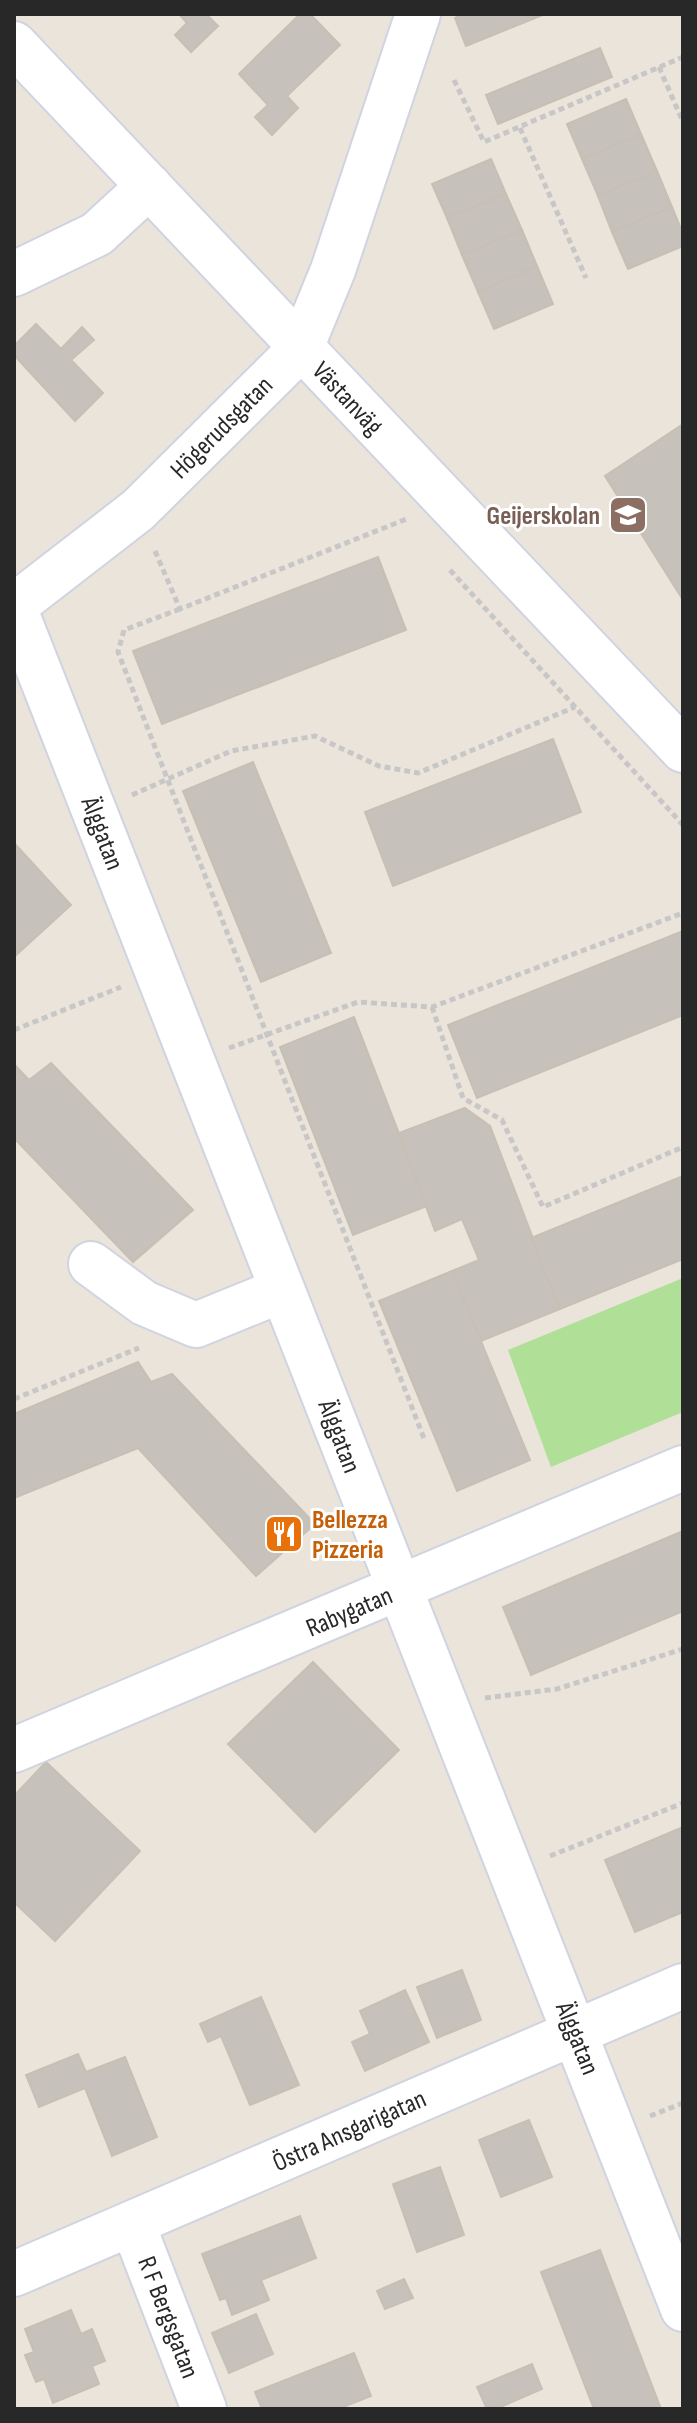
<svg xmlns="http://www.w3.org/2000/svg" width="697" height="2423" font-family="'Sofia Sans Condensed',sans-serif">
<rect width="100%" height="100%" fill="#ebe4da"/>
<!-- green -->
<polygon fill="#b0e098" points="683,1278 683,1412 551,1467 508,1350"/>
<!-- building -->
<g fill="#c6c1ba" stroke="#c6c0b4" stroke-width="2">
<polygon points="179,14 206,14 218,26 191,52 175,35 187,23"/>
<polygon points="300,14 310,14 340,45 287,96 298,108 272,135 255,117 268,105 239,74"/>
<polygon points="463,14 545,14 466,46 455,18"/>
<polygon points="600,48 612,77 498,124 486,95"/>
<polygon points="626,99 641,134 582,159 567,124"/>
<polygon points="641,134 657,171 598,196 582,159"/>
<polygon points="491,159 506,194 447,218 432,184"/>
<polygon points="657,171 672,207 612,232 598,196"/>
<polygon points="506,194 522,230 462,255 447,218"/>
<polygon points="672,207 683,234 683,246 628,269 612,232"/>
<polygon points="522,230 537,266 478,292 462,255"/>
<polygon points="537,266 553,304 494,329 478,292"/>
<polygon points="36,324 61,349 82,327 94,340 71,360 103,393 75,421 14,355 14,346"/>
<polygon points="683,424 683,600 605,476"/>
<polygon points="378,557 406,630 162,724 133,651"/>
<polygon points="553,739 581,812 393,886 365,812"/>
<polygon points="253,762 331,953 261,982 183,791"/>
<polygon points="14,843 71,905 15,956 14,955"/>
<polygon points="683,931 683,1015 477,1098 448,1025"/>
<polygon points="354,1017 427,1206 353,1235 280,1047"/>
<polygon points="51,1063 193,1210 133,1262 14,1138 14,1064 29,1080"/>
<polygon points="465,1108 490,1126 560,1309 481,1341 452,1271 479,1260 462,1219 435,1231 399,1133"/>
<polygon points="683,1176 683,1259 560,1309 531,1238"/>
<polygon points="452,1271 530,1460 457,1491 379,1301"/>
<polygon points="138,1362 151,1382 172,1374 315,1524 256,1576 138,1448 14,1498 14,1414"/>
<polygon points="683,1531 683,1611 531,1675 503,1607"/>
<polygon points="313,1662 399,1750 315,1832 228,1744"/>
<polygon points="46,1762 140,1851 55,1941 14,1902 14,1796"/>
<polygon points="683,1827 683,1912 635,1932 605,1860"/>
<polygon points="462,1970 481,2020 437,2038 417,1987"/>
<polygon points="405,1990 429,2042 365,2071 352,2042 370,2034 360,2011"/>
<polygon points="261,1997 299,2085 250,2105 221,2036 208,2042 200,2024"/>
<polygon points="78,2054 86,2072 125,2057 157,2137 112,2156 85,2088 39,2107 26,2075"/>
<polygon points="529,2120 552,2177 501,2197 479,2140"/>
<polygon points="440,2167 464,2235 417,2252 393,2184"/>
<polygon points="300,2216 316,2258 261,2280 269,2300 232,2315 226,2298 220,2300 202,2254"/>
<polygon points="600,2250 661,2409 594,2409 541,2272"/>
<polygon points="404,2279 413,2298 385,2309 377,2291"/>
<polygon points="71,2310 81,2334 92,2329 105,2361 92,2366 99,2384 53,2403 44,2379 36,2382 25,2355 34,2352 25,2329"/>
<polygon points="256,2314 273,2354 229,2373 212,2333"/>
<polygon points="354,2353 371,2396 338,2409 262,2409 255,2392"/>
<polygon points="532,2364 542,2389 496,2409 487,2409 477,2387"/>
</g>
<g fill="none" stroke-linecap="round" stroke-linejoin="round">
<!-- minor casing -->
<g stroke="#d0d3e1" stroke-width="48">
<g id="minor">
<polyline points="14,44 683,750"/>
<polyline points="14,274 97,234 149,186"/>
<polyline points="14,606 138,510 301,348 333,270 418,14"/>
<polyline points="14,607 683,2309"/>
<polyline points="91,1264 144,1303 196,1325 282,1290"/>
<polyline points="14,1750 683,1468"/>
<polyline points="133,2225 204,2409"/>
<polyline points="14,2274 683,1986"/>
</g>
</g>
<!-- path -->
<g stroke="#c7c7c7" stroke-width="5" stroke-dasharray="6 4" stroke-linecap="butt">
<polyline points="659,67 683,122"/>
<polyline points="454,80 484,142 683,57"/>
<polyline points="520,128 586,278"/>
<polyline points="155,551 180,609 409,518"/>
<polyline points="450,570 683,825"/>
<polyline points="180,609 124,630 118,652 425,1441"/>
<polyline points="132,795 231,751 315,736 379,766 418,773 575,707"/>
<polyline points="432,1007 463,1098 502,1120 543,1207 683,1147"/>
<polyline points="14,1030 121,987"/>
<polyline points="229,1048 358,1002 432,1007 683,913"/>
<polyline points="14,1399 139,1348"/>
<polyline points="485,1698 557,1689 683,1649"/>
<polyline points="550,1856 683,1803"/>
<polyline points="650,2116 683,2103"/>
</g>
<!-- minor -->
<use href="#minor" stroke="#fff" stroke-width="44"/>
</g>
<!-- icons -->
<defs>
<g id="school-square" transform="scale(2)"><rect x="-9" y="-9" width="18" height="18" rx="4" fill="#8d6e63" stroke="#fff"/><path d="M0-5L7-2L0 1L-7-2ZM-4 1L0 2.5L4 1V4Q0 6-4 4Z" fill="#fff"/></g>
<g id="restaurant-square" transform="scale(2)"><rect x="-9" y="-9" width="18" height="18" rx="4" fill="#e8710a" stroke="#fff"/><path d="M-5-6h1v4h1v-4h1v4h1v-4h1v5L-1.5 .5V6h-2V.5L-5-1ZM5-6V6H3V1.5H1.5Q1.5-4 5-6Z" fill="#fff"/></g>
</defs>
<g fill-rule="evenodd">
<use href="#school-square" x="628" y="515"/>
<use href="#restaurant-square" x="284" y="1534"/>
</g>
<g text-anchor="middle" stroke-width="6" stroke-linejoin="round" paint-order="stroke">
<!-- street labels -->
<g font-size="26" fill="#282828" stroke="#fff">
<text transform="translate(348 398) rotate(47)" y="9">Västanväg</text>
<text transform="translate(221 427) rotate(-45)" y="9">Högerudsgatan</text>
<text transform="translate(103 833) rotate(69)" y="9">Älggatan</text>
<text transform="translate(340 1436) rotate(69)" y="9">Älggatan</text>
<text transform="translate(349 1611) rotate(-23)" y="9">Rabygatan</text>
<text transform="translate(578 2038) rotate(68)" y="9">Älggatan</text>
<text transform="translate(349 2130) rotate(-24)" y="9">Östra Ansgarigatan</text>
<text transform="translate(169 2317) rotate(69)" y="9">R F Bergsgatan</text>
</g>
<!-- education labels -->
<g font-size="26" font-weight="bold" fill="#785e54" stroke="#fff" text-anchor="end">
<text x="600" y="524">Geijerskolan</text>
</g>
<!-- food labels -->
<g font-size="26" font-weight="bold" fill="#c56008" stroke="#fff" text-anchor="start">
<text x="312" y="1528">Bellezza<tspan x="312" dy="30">Pizzeria</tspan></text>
</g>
</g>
<!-- border -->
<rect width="697" height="2423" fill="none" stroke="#282828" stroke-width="32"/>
</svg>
